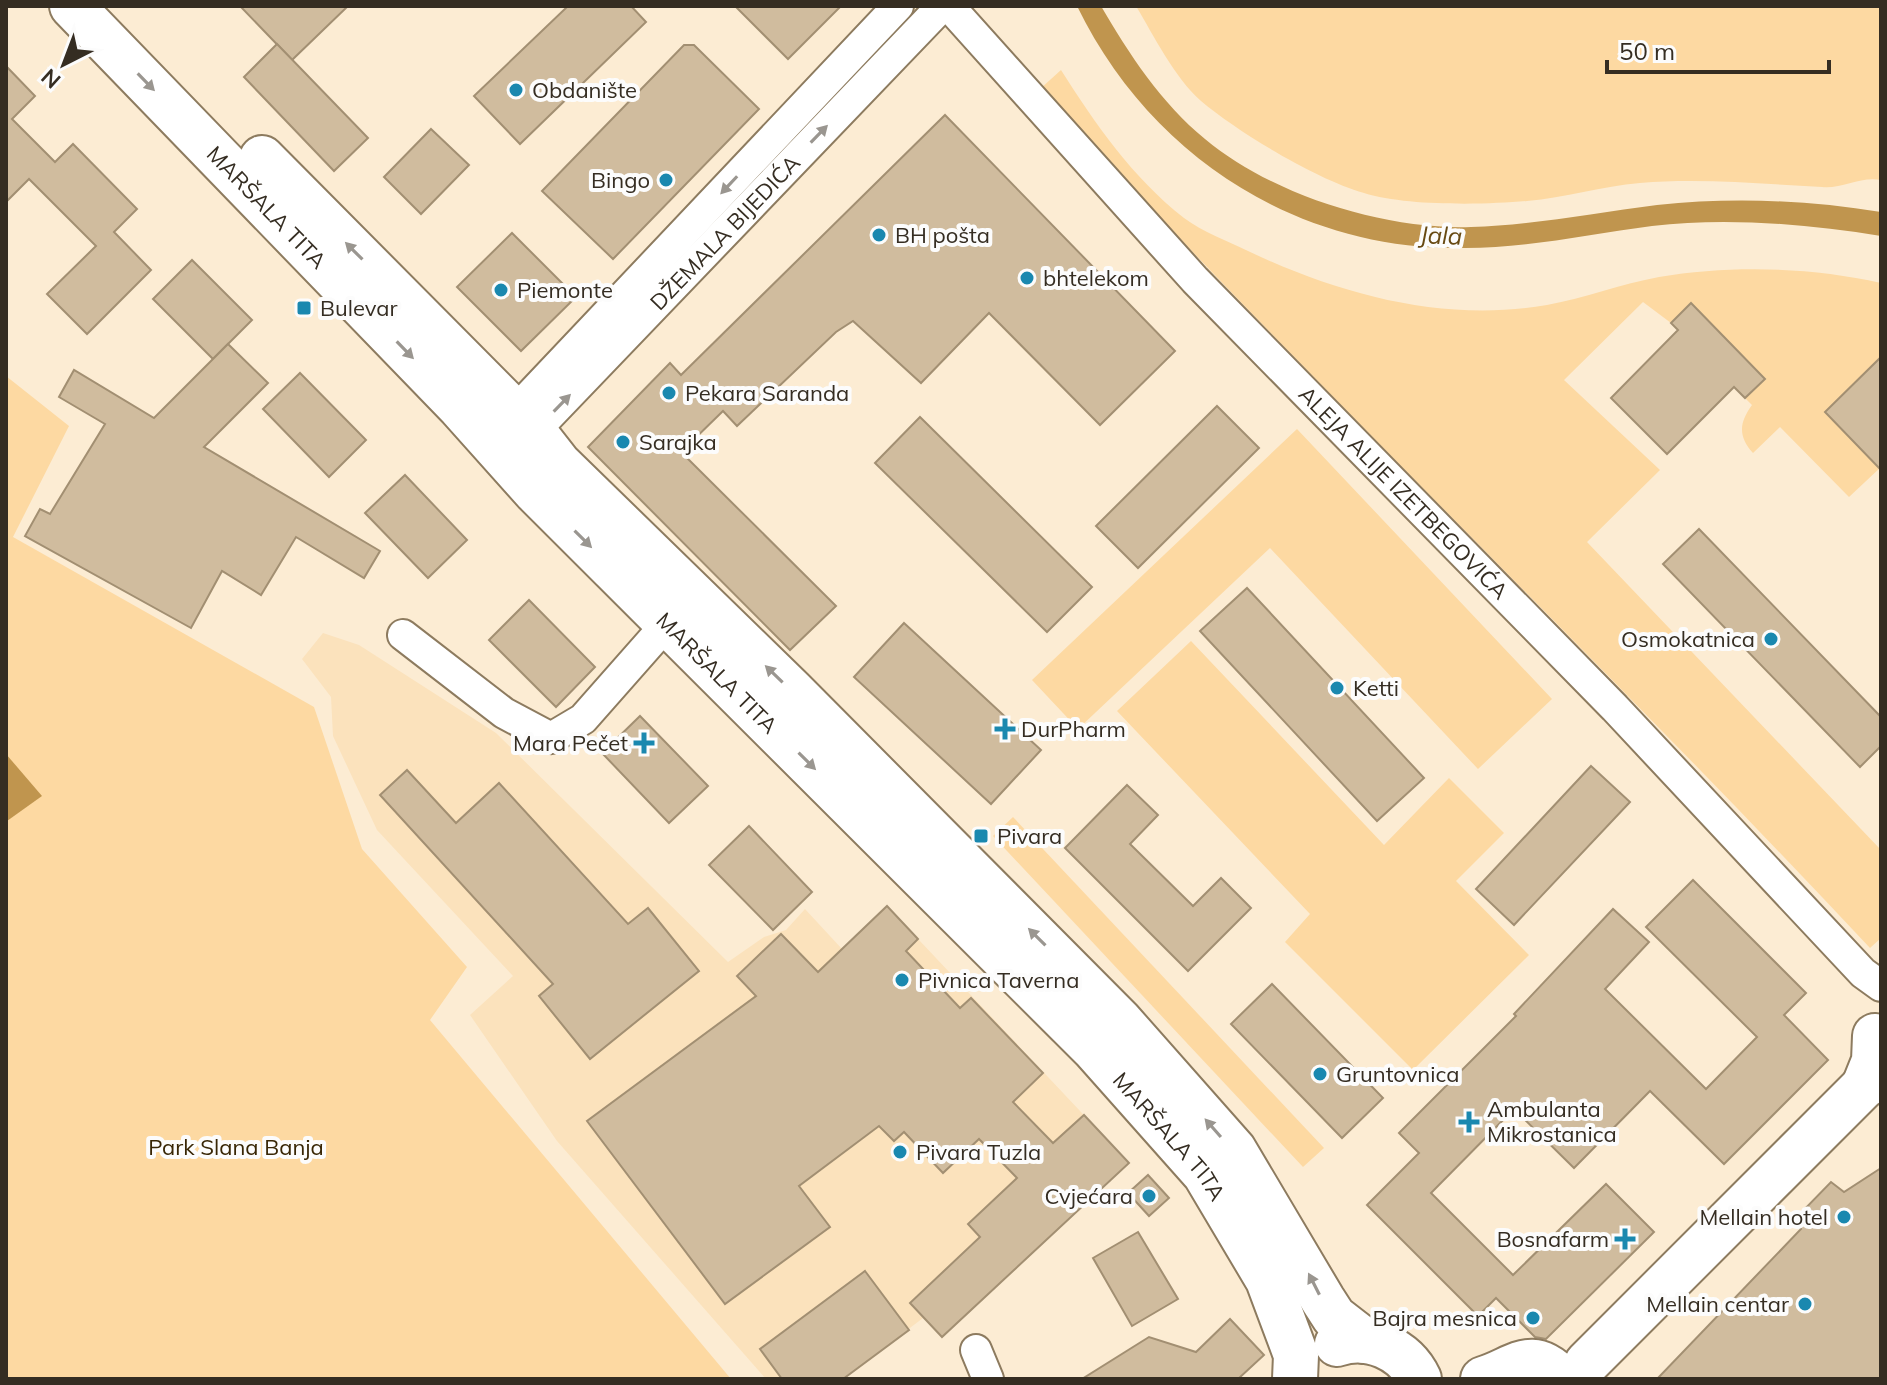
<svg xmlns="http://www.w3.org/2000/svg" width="1887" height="1385" font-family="Mulish,sans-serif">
<rect width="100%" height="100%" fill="#fcecd3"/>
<!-- built -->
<polygon fill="#fbe2bc" points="323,633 359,645 496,733 728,962 764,937 786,930 805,909 842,949 887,906 1129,1163 942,1337 923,1318 843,1379 766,1379 557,1141 470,1015 513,976 377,830 333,736 331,697 302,659"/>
<!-- green -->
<g fill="#fdd9a2">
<path d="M1136,6h745v174c-20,-4 -39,9 -59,7 -61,-3 -121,-9 -182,-4 -38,3 -75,15 -113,18 -44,4 -122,5 -163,-8 -48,-14 -125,-60 -163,-92 -27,-24 -47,-65 -65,-95z"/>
<path d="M1061,70c35,55 71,107 123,148 19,14 43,23 64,33 93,44 197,72 299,54 38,-7 74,-21 112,-28 72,-12 151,-10 222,6v184l-32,30 -69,-70 -27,26c-15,-17 -14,-30 -1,-48l-7,-7 20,-19 -74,-75 -20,19 -28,-21 -79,78 96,90 -73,72 294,308v88l-11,10c-272,-291 -561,-565 -830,-859z"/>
<polygon points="6,376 69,426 13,537 314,707 362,849 467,967 430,1020 731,1379 6,1379"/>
<polygon points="1297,429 1552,699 1478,769 1270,548 1078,729 1032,680"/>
<polygon points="1191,641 1384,845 1449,778 1504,833 1456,881 1529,955 1413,1070 1285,942 1310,914 1117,711"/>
<polygon points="1013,817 1324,1148 1303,1167 993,836"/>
</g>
<!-- water -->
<g fill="#c0954e">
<path d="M1077,6h24c28,48 60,97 104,133 67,56 179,91 266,88 62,-2 124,-14 186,-22 75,-8 150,-5 224,7v24c-74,-12 -155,-19 -229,-10 -62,8 -124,22 -187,22 -168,3 -315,-92 -388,-242z"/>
<polygon points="6,754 42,796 7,821 6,819"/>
</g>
<!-- building -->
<g fill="#d0bc9e" stroke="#a28f72" stroke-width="2">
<polygon points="240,6 348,6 292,60"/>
<polygon points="568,6 631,6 646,22 520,144 474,96"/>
<polygon points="735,6 841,6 788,59"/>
<polygon points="277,44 368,138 334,171 244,77"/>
<polygon points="684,45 694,45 759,109 613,259 542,191"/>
<polygon points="6,66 35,96 12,119 55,162 73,144 137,209 114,232 151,270 87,334 47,294 96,246 29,179 6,202"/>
<polygon points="945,115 1175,351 1100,425 989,313 921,383 853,321 836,332 737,426 723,411 681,452 836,606 790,650 588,447 670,363 681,375"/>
<polygon points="431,129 469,165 421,214 384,177"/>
<polygon points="512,233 576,297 521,351 457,287"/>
<polygon points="192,260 252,320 213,359 153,299"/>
<polygon points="1691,303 1765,379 1745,398 1734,387 1667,454 1611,398 1678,330 1671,323"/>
<polygon points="228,344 268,383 204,447 380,551 364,578 296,537 261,595 222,571 191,628 25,536 40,509 50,514 105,424 59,397 74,370 154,418"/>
<polygon points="1881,357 1881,470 1825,412"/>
<polygon points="300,373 366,440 329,477 263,409"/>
<polygon points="1217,406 1259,448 1138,568 1096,526"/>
<polygon points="920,417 1092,587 1047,632 875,463"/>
<polygon points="405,475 467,540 428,578 365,513"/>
<polygon points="1699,529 1881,717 1881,746 1860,767 1663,564"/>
<polygon points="1247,588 1424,778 1377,821 1200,631"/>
<polygon points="529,600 595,667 556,707 489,640"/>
<polygon points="904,623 1041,750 991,804 854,677"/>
<polygon points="640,716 708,786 669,823 602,753"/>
<polygon points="1591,766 1630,802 1514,925 1476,889"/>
<polygon points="407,770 456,823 499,783 628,924 648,908 699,971 590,1059 539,996 553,984 380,795"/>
<polygon points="1127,785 1158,815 1130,844 1193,906 1221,878 1251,908 1188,971 1065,848"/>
<polygon points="749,826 812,892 773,930 709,865"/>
<polygon points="1693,880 1806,993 1784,1015 1828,1060 1724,1164 1650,1091 1574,1168 1514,1109 1431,1193 1513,1275 1606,1184 1654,1232 1546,1339 1535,1337 1496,1298 1478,1316 1367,1205 1419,1153 1399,1133 1516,1016 1514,1014 1613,909 1649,942 1605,989 1706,1089 1757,1037 1646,927"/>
<polygon points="887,906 918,939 906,951 960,1008 971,998 1043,1073 1013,1102 1053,1143 1084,1115 1129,1163 942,1337 910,1303 980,1237 968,1224 1017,1178 979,1139 943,1173 904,1132 894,1141 879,1126 799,1186 830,1227 725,1304 587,1121 756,996 737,976 781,934 818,972"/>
<polygon points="1272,984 1383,1098 1342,1138 1231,1024"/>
<polygon points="1881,1168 1881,1379 1657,1379 1801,1229 1794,1220 1831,1182 1844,1192"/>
<polygon points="1148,1175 1169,1198 1149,1216 1128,1193"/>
<polygon points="1138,1232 1178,1299 1132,1326 1093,1258"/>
<polygon points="865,1271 909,1330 843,1379 782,1379 760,1349"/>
<polygon points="1230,1319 1264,1355 1238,1379 1082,1379 1149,1337 1196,1352"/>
</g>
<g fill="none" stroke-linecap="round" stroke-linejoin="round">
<!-- street casing -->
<g stroke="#8d7b5f" stroke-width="34">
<g id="street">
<path id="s1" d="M949,6l246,274 420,428 248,265 18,13"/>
<polyline points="501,426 898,6"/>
<path id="s2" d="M520,446l422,-440"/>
<polyline points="403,635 504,713 551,738 583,719 680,609"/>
<polyline points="976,1350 988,1379"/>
</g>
</g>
<!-- secondary casing -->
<g stroke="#8d7b5f" stroke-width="48">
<g id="secondary">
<path id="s3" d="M72,6l388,401 76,85 558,557 111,125 63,106 28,75 -1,24"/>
<polyline points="262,158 534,432 559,464 792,691 1120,1021 1234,1150 1323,1300 1334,1317 1365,1341"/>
<polyline points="1864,1086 1874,1061 1875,1036"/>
<path d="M1337,1344c31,-11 68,5 82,35"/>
<polyline points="1587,1363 1864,1086 1881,1076"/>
<path d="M1483,1379c32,-9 48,-34 79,0"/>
</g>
</g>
<!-- street -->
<use href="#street" stroke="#fff" stroke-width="30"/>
<!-- secondary -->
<use href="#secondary" stroke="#fff" stroke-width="44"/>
</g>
<!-- one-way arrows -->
<defs><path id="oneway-solid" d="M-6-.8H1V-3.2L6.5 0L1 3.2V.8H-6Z" transform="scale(2)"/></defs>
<g fill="#9a9690">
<use href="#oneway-solid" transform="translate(146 82) rotate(46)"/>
<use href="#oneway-solid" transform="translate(819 134) rotate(-46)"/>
<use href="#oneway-solid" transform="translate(729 185) rotate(133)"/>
<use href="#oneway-solid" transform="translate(354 251) rotate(-135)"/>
<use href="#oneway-solid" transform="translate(405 350) rotate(46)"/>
<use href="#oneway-solid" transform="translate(562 403) rotate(-46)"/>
<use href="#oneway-solid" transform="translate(583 539) rotate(45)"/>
<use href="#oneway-solid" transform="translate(774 674) rotate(-136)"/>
<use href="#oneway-solid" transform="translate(807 761) rotate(45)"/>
<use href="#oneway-solid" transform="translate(1037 937) rotate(-135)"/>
<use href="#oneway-solid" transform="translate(1213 1128) rotate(-131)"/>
<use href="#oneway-solid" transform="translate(1314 1284) rotate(-117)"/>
</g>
<!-- markers -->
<g fill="#1a88af" stroke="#fcfcfc" stroke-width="3">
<circle cx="516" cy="90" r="8"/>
<circle cx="666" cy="180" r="8"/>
<circle cx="879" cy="235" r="8"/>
<circle cx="1027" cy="278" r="8"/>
<circle cx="501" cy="290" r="8"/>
<rect x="296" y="300" width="16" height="16" rx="4"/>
<circle cx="669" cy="393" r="8"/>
<circle cx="623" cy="442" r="8"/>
<circle cx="1771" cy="639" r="8"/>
<circle cx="1337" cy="688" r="8"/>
<path d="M1001 717h8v8h8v8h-8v8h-8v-8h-8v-8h8z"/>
<path d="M640 731h8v8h8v8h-8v8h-8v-8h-8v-8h8z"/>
<rect x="973" y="828" width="16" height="16" rx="4"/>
<circle cx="902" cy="980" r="8"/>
<circle cx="1320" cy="1074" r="8"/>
<path d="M1465 1110h8v8h8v8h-8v8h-8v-8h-8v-8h8z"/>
<circle cx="900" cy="1152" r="8"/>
<circle cx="1149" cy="1196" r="8"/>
<circle cx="1844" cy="1217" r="8"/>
<path d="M1621 1227h8v8h8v8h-8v8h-8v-8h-8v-8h8z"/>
<circle cx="1805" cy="1304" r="8"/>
<circle cx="1533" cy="1318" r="8"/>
</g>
<g text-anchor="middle" stroke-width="8" stroke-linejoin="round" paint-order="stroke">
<!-- poi labels -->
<g font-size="22" fill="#352d22" stroke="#fcfcfc" text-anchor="start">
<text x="532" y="98">Obdanište</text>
<text x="650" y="188" text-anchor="end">Bingo</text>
<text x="895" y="243">BH pošta</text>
<text x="1043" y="286">bhtelekom</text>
<text x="517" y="298">Piemonte</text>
<text x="320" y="316">Bulevar</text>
<text x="685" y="401">Pekara Saranda</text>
<text x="639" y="450">Sarajka</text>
<text x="1755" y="647" text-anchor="end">Osmokatnica</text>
<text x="1353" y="696">Ketti</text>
<text x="1021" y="737">DurPharm</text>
<text x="628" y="751" text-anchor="end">Mara Pečet</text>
<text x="997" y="844">Pivara</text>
<text x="918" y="988">Pivnica Taverna</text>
<text x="1336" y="1082">Gruntovnica</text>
<text x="1487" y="1117">Ambulanta<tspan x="1487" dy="25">Mikrostanica</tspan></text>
<text x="916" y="1160">Pivara Tuzla</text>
<text x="1133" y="1204" text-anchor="end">Cvjećara</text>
<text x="1828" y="1225" text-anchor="end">Mellain hotel</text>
<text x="1609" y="1247" text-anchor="end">Bosnafarm</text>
<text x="1789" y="1312" text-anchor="end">Mellain centar</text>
<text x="1517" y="1326" text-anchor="end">Bajra mesnica</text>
</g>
<!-- street labels -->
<g font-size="22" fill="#352d22" stroke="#fcfcfc">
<text dy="8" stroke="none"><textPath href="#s3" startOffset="280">MARŠALA TITA</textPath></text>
<text dy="8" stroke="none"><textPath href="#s2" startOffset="296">DŽEMALA BIJEDIĆA</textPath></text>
<text dy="8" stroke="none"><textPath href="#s1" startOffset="666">ALEJA ALIJE IZETBEGOVIĆA</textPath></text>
<text dy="8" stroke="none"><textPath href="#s3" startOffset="928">MARŠALA TITA</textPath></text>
<text dy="8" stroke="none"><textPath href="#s3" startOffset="1576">MARŠALA TITA</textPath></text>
</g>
<!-- park labels -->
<g font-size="22" fill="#382605" stroke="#fcfcfc">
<text x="236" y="1155">Park Slana Banja</text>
</g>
<!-- water labels -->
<g font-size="24" font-style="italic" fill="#674912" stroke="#fcfcfc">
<text transform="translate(1441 236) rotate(2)" y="8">Jala</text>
</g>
</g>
<!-- border -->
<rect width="1887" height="1385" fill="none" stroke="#352d22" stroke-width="16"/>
<!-- north arrow -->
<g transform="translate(64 64) rotate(222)" stroke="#fcfcfc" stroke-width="6" paint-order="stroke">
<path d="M0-6L14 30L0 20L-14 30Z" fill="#352d22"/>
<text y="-12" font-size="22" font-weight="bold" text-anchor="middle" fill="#352d22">N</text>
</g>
<!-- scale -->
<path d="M1607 60v12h222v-12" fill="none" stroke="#352d22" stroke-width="4"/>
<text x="1619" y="60" font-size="24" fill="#352d22" stroke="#fcfcfc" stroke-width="6" paint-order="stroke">50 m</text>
</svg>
